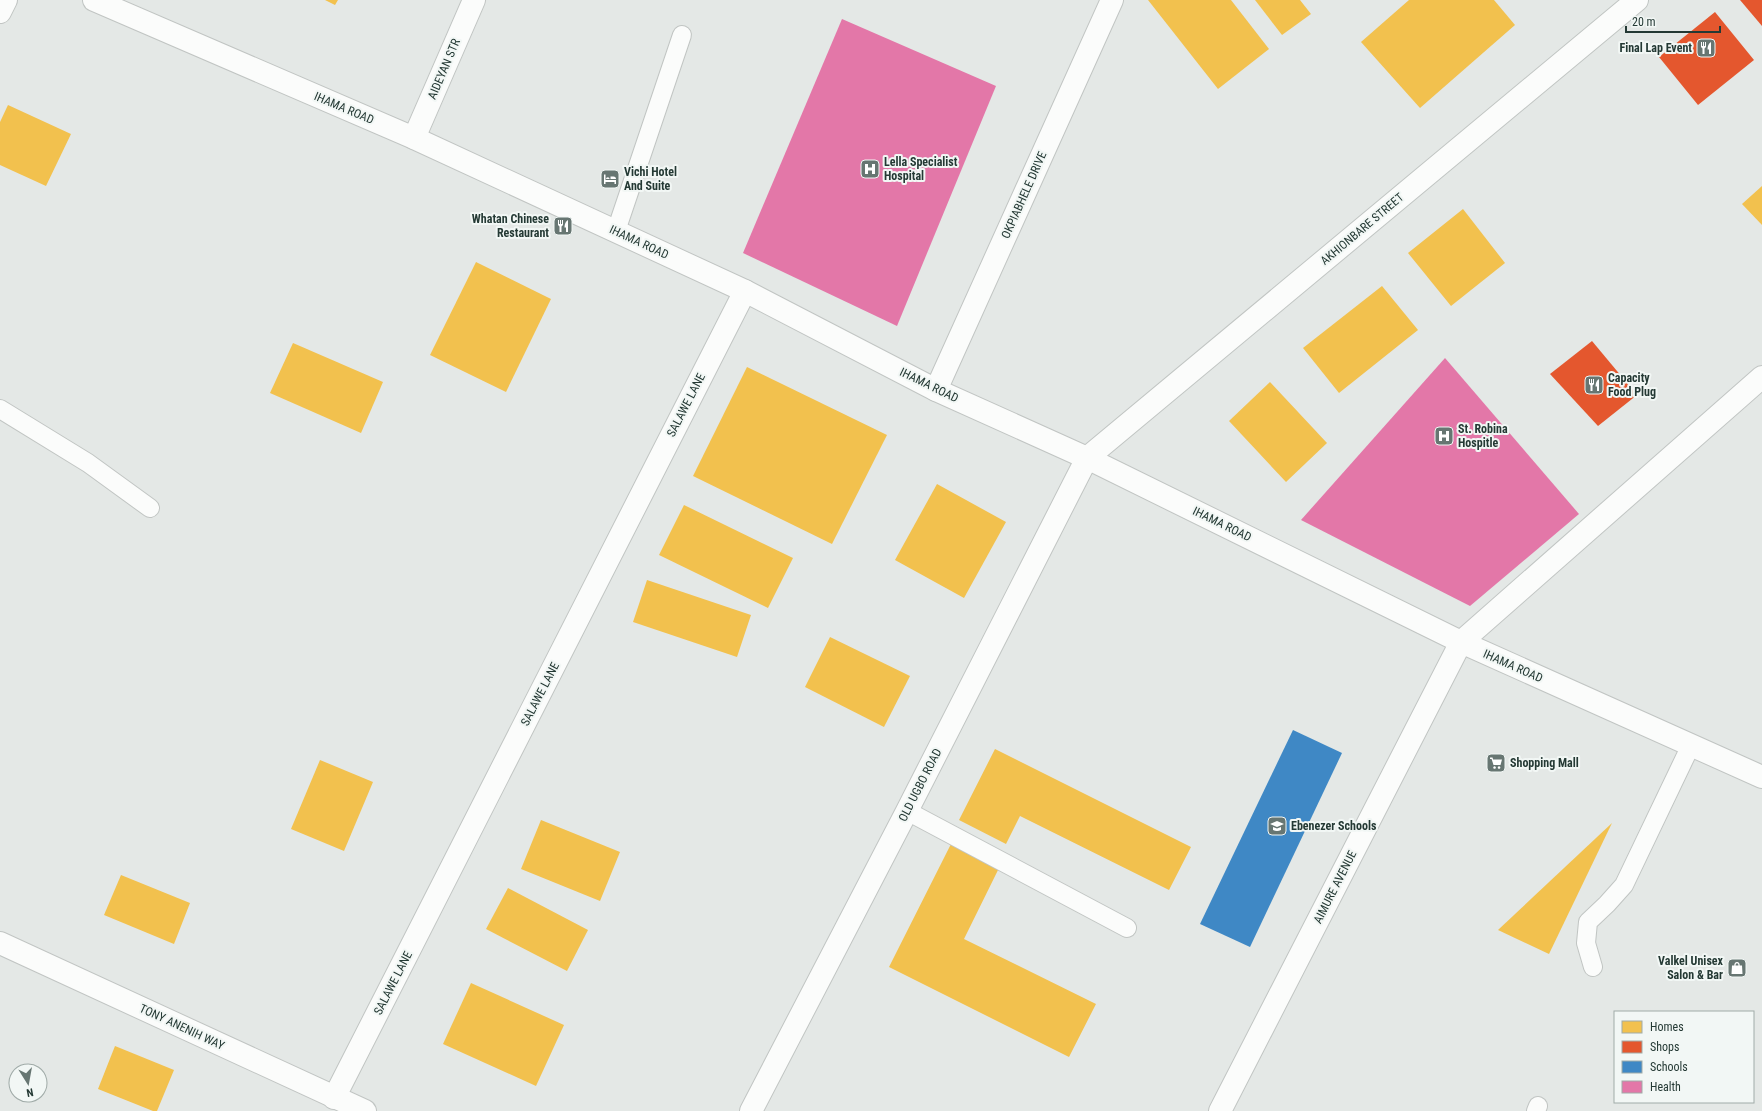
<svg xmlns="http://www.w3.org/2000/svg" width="1762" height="1111" font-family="'Roboto Condensed',sans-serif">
<rect width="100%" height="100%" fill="#e4e8e6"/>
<!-- homes -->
<g fill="#f2c14e">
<polygon points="325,0 338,0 335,5"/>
<polygon points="1148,0 1231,0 1269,49 1218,89"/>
<polygon points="1255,0 1300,0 1311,14 1282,35"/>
<polygon points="1409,0 1494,0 1515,25 1420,108 1361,42"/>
<polygon points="8,105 71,134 46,186 0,165 0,122"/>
<polygon points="1762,186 1762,225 1742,204"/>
<polygon points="1463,209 1505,263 1451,306 1408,253"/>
<polygon points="476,262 551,299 506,392 430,355"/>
<polygon points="1382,286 1418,330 1339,393 1303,348"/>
<polygon points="293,343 383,382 361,433 270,393"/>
<polygon points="747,367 887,435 832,544 693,476"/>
<polygon points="1270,382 1327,443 1286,482 1229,421"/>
<polygon points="937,484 1006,522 964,598 895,560"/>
<polygon points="684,505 793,558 768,608 659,555"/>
<polygon points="647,580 751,615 737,657 633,622"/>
<polygon points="830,637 910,676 884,727 805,687"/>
<polygon points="995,749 1191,847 1169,890 1020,816 1006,844 959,820"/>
<polygon points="320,760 373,782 344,851 291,829"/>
<polygon points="541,820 620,852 600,901 521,869"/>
<polygon points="1612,823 1549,954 1498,930"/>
<polygon points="952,842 1000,866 964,939 1096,1004 1069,1057 889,967"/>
<polygon points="121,875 190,903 174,944 104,915"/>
<polygon points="508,888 588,930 567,971 486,929"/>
<polygon points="471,983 564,1025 536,1086 443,1044"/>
<polygon points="115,1046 174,1070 157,1111 153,1111 98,1089"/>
</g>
<!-- shops -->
<g fill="#e4572e">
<polygon points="1740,0 1762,0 1762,26"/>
<polygon points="1715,12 1754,60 1698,105 1659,57"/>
<polygon points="1592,341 1637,395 1598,426 1550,374"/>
</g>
<!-- schools -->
<polygon fill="#3f88c5" points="1293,730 1342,753 1250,947 1200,924"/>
<!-- health -->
<g fill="#e377a8">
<polygon points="842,19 996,86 897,326 743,253"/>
<polygon points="1445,358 1579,514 1470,606 1301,520"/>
</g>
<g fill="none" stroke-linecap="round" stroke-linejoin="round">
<!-- lane casing -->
<g stroke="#c1c5c3" stroke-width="20">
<g id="lane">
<polyline points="616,231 682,35"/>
<polyline points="0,409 88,463 150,508"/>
<polyline points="907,811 1127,928"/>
<polyline points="1593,967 1586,943 1588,922 1607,904 1624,885 1691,745"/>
<polyline points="1536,1111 1538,1106"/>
</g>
</g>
<!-- street casing -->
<g stroke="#c1c5c3" stroke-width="24">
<g id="street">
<polyline points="94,0 414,138 745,291 936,390 1087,458 1461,642 1762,777"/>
<polyline points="0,12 6,0"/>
<polyline points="414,138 474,0"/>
<polyline points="936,390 1112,0"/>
<polyline points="0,943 365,1111"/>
<polyline points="334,1098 745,291"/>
<polyline points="751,1111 907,811 1087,458 1637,0"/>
<polyline points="1220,1111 1461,642 1762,377"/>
</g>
</g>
<!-- lane -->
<use href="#lane" stroke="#fbfcfb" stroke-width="18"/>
<!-- street -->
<use href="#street" stroke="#fbfcfb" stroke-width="22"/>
</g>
<!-- icons -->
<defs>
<g id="restaurant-square" transform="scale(1)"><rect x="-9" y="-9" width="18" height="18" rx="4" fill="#677672" stroke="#f2f7f5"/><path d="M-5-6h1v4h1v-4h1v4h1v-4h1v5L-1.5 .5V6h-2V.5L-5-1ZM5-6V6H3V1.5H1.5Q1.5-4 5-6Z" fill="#fff"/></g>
<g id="hospital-square" transform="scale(1)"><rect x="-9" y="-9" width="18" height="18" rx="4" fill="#677672" stroke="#f2f7f5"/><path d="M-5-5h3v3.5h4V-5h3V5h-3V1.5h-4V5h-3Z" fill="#fff"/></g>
<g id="hotel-square" transform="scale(1)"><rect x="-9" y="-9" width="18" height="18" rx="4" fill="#677672" stroke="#f2f7f5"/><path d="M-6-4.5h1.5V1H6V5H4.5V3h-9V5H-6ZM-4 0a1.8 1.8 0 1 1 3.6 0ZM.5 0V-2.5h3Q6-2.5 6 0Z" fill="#fff"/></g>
<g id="supermarket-square" transform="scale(1)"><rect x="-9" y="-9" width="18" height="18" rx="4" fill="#677672" stroke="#f2f7f5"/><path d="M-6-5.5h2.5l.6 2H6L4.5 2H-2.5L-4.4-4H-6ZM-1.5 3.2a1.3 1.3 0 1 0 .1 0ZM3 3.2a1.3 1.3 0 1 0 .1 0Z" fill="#fff"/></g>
<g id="school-square" transform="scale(1)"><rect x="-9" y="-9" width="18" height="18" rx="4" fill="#677672" stroke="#f2f7f5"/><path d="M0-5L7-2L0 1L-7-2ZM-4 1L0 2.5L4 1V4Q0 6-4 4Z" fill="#fff"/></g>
<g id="shop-square" transform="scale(1)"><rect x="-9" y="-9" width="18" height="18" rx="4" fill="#677672" stroke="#f2f7f5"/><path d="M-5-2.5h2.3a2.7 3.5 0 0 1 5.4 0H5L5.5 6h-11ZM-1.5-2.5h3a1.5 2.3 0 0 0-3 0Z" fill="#fff"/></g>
</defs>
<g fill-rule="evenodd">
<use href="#restaurant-square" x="1706" y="48"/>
<use href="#hospital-square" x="870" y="169"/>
<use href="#hotel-square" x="610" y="179"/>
<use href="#restaurant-square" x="563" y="226"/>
<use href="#restaurant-square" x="1594" y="385"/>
<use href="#hospital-square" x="1444" y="436"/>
<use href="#supermarket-square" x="1496" y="763"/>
<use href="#school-square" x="1277" y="826"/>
<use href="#shop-square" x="1737" y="968"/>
</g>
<g text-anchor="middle" stroke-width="4" stroke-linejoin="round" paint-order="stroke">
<!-- poi labels -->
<g font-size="12" font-weight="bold" fill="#243934" stroke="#f2f7f5" text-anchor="start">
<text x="1692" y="52" text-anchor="end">Final Lap Event</text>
<text x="884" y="166">Lella Specialist<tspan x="884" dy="14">Hospital</tspan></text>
<text x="624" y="176">Vichi Hotel<tspan x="624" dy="14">And Suite</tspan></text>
<text x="549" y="223" text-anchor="end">Whatan Chinese<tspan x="549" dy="14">Restaurant</tspan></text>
<text x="1608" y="382">Capacity<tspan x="1608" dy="14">Food Plug</tspan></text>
<text x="1458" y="433">St. Robina<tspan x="1458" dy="14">Hospitle</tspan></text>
<text x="1510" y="767">Shopping Mall</text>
<text x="1291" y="830">Ebenezer Schools</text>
<text x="1723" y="965" text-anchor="end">Valkel Unisex<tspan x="1723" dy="14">Salon &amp; Bar</tspan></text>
</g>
<!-- street labels -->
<g font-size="12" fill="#243934" stroke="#f2f7f5">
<text transform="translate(444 69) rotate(-67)" y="4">AIDEYAN STR</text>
<text transform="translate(344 108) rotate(23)" y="4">IHAMA ROAD</text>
<text transform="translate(1024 195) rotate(-66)" y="4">OKPIABHELE DRIVE</text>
<text transform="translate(1362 229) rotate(-40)" y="4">AKHIONBARE STREET</text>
<text transform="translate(639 242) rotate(25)" y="4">IHAMA ROAD</text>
<text transform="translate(929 385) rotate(26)" y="4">IHAMA ROAD</text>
<text transform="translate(686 405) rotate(-63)" y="4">SALAWE LANE</text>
<text transform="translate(1222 524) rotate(26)" y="4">IHAMA ROAD</text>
<text transform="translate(1513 666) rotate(24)" y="4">IHAMA ROAD</text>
<text transform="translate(540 694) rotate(-63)" y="4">SALAWE LANE</text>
<text transform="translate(920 785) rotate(-63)" y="4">OLD UGBO ROAD</text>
<text transform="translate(1335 887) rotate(-63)" y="4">AIMURE AVENUE</text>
<text transform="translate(393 983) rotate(-63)" y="4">SALAWE LANE</text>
<text transform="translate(182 1027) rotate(25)" y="4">TONY ANENIH WAY</text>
</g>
</g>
<!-- legend -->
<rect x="1614" y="1011" width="140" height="92" fill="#f2f7f5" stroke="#a0aba8"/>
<rect x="1622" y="1021" width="20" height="12" fill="#f2c14e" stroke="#a0aba8"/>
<text x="1650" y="1031" font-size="12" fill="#243934">Homes</text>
<rect x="1622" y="1041" width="20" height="12" fill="#e4572e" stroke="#a0aba8"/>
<text x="1650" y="1051" font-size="12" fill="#243934">Shops</text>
<rect x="1622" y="1061" width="20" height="12" fill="#3f88c5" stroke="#a0aba8"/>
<text x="1650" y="1071" font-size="12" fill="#243934">Schools</text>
<rect x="1622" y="1081" width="20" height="12" fill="#e377a8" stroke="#a0aba8"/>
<text x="1650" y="1091" font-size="12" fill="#243934">Health</text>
<!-- north arrow -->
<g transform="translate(28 1083) rotate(169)"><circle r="19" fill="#f2f7f5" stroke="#a0aba8"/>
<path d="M0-3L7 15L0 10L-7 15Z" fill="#677672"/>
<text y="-6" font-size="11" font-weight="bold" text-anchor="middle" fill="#243934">N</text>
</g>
<!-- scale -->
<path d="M1626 26v6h94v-6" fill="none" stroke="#243934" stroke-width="2"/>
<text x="1632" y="26" font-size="12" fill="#243934" stroke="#f2f7f5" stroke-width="3" paint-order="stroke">20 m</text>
</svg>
